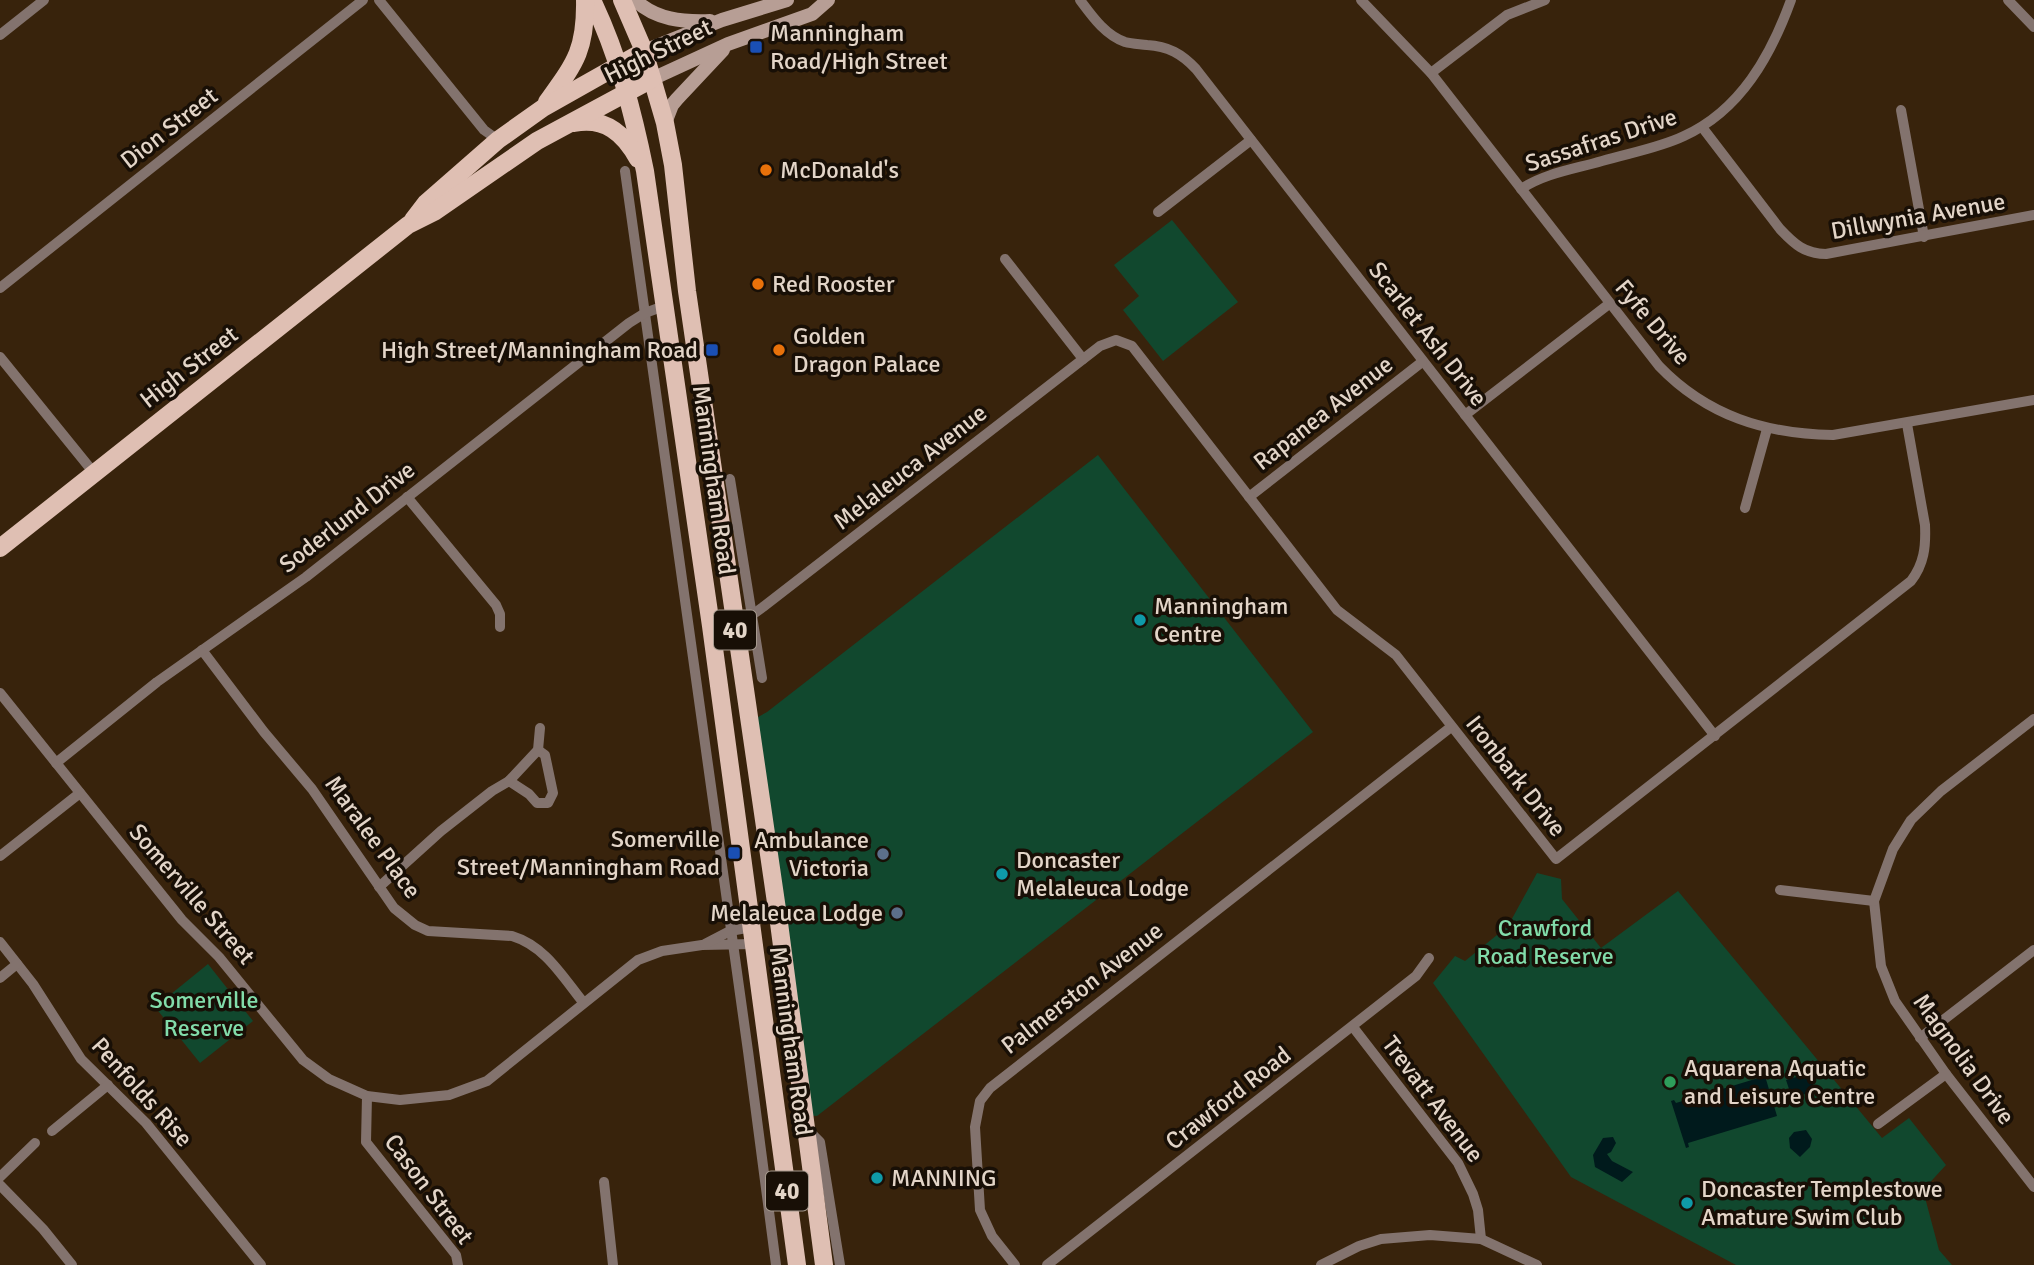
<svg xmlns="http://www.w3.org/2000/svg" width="2034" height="1265" font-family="Signika,sans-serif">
<rect width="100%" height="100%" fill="#38230c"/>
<!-- green -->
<g fill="#11482e">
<polygon points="1172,220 1238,302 1163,361 1123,310 1139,296 1114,265"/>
<polygon points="1098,455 1313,732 817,1116 804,1115 749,722 767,712"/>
<polygon points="1537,873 1561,879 1562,899 1601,948 1678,891 1882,1138 1909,1118 1946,1165 1923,1190 1939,1250 1952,1265 1736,1265 1571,1177 1433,983 1455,956 1465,961 1508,926"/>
<polygon points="208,964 253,1021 200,1063 155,1007"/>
</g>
<!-- water -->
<g fill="#001a1c">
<polygon points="1810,1073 1815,1091 1792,1098 1786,1080"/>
<polygon points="1765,1076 1777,1116 1688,1143 1689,1147 1686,1148 1671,1101 1674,1100 1676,1103"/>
<polygon points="1806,1130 1812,1139 1810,1147 1800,1157 1790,1148 1789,1138 1794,1132"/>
<polygon points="1613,1137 1616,1143 1611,1152 1607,1154 1612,1161 1633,1172 1622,1182 1595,1167 1593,1155 1603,1138"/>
</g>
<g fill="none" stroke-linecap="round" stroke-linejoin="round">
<!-- minor -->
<g stroke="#83736e" stroke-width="10">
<polyline points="379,0 484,130 498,140"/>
<path d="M1080,0c12,16 25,35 45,42 7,2 15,2 22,3 21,1 35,9 49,24l519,667"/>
<path d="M1361,0l70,73 228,293c48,50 107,68 174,69l201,-35"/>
<polyline points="2008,0 2034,27"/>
<polyline points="0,35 44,0"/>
<polyline points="1431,73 1507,15 1545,0"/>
<polyline points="1901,110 1924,237"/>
<path d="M1702,127l78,102c14,15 25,25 46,25l208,-39"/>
<polyline points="625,171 748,1051 776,1265"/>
<path d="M1521,189c24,-16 54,-20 81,-28 27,-8 57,-13 82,-25 57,-26 87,-81 107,-136"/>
<polyline points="1158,212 1251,140"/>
<polyline points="1005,259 1083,359"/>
<polyline points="0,288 363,0"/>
<polyline points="0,357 94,473"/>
<polyline points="1465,415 1609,304"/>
<polyline points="730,479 762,678"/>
<polyline points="407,497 496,605 500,614 500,627"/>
<polyline points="1249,497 1422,362"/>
<polyline points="1745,508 1767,429"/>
<path d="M711,626l41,-11 11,-8 337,-261 16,-6 16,6 205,264 59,45 160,204 355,-278c13,-17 15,-34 14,-56l-18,-101"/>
<path d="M202,650l62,82 48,57 82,119 21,17 13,6 84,5c33,10 50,40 71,66"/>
<polyline points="0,693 182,920 219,957 303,1060 329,1079 367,1096 400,1100 449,1095 487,1081 638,960 662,951 702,945 753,944"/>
<polyline points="2034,719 1941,791 1911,820 1893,849 1874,901 1881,966 1895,1001 1946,1074 2034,1187"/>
<polyline points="56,763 157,682 306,577 629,323 645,313 664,306"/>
<polyline points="509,781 529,794 537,803 548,803 553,793 545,755 538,750"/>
<polyline points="0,856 80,793"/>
<polyline points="379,887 441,831 492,791 509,781 538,750 540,728"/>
<polyline points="1780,890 1874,901"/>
<polyline points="0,942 33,984 81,1059 146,1123 261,1265"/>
<polyline points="705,944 730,931 752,927"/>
<polyline points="0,978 17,964"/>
<polyline points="1353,1027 1458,1163 1473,1194 1478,1210 1481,1239"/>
<polyline points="1920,1038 2034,950"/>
<polyline points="367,1096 366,1142 456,1255 458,1265"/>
<polyline points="1878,1124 1946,1074"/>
<polyline points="808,1130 820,1142 840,1265"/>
<polyline points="52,1131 108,1085"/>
<polyline points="0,1177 35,1143"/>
<polyline points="604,1182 613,1265"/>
<polyline points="0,1185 43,1229 72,1265"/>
<polyline points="1015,1265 992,1236 980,1210 975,1127 980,1101 990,1088 1451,727"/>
<polyline points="1047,1265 1416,976 1429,958"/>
<polyline points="1321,1265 1359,1246 1381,1239 1430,1235 1481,1239 1537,1265"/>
</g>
<!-- secondary -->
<g stroke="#b79e95" stroke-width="14">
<path d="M635,0c21,20 48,22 75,21"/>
<polyline points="644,51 722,20 787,0"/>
<polyline points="652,79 728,44 812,14 828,0"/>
<polyline points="665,123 672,105 677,99 723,50"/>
</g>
<!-- primary -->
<g stroke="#dfbfb3" stroke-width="18">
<path d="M592,0c26,54 41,112 53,171l66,455 86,639"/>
<polyline points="622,0 644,51 665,123 673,165 687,291 779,923 824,1265"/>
<path d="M547,102c28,-39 39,-52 38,-102"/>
<path d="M574,123c31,-6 50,10 64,36"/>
<polyline points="413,220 426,203 498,140 543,108 644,51"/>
<polyline points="0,548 408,225 434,212 537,141 652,79"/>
</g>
</g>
<!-- markers -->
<g fill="#1a4fb4" stroke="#180f06" stroke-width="2.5">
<rect x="749" y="40" width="14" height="14" rx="3.5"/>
<rect x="705" y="343" width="14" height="14" rx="3.5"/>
<rect x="727" y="846" width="14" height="14" rx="3.5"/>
</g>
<g fill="#e8710a" stroke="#180f06" stroke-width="2.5">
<circle cx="766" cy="170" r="7"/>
<circle cx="758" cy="284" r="7"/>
<circle cx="779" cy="350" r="7"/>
</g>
<g fill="#0f9aa8" stroke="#180f06" stroke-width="2.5">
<circle cx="1140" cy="620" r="7"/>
<circle cx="1002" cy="874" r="7"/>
<circle cx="877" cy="1178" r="7"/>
<circle cx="1687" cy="1203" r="7"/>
</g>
<g fill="#5c6f8a" stroke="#180f06" stroke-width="2.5">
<circle cx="883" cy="854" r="7"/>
<circle cx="897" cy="913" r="7"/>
</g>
<circle fill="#2e9e5b" stroke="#180f06" stroke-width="2.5" cx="1670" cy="1082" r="7"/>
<g text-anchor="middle" stroke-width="7" stroke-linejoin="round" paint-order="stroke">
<!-- shield labels -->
<g fill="#180f06" stroke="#a69a8e" stroke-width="2">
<rect x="714" y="610.5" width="42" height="39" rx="5"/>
<rect x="766" y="1171.5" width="42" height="39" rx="5"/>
</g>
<g font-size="23" font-weight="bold" fill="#e3d5c8">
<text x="735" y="638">40</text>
<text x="787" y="1199">40</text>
</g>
<!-- poi labels -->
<g font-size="24" fill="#e3d5c8" stroke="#180f06" text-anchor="start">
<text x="770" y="41">Manningham<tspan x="770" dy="28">Road/High Street</tspan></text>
<text x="780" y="178">McDonald's</text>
<text x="772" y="292">Red Rooster</text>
<text x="793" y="344">Golden<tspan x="793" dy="28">Dragon Palace</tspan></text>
<text x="698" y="358" text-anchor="end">High Street/Manningham Road</text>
<text x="1154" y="614">Manningham<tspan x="1154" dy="28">Centre</tspan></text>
<text x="720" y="847" text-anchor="end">Somerville<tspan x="720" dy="28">Street/Manningham Road</tspan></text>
<text x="869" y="848" text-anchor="end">Ambulance<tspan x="869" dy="28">Victoria</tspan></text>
<text x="1016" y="868">Doncaster<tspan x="1016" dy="28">Melaleuca Lodge</tspan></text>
<text x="883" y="921" text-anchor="end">Melaleuca Lodge</text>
<text x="1684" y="1076">Aquarena Aquatic<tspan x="1684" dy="28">and Leisure Centre</tspan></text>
<text x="891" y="1186">MANNING</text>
<text x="1701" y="1197">Doncaster Templestowe<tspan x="1701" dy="28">Amature Swim Club</tspan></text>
</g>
<!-- street labels -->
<g font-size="24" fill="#e3d5c8" stroke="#180f06">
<text transform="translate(658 51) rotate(-26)" y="8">High Street</text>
<text transform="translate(169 128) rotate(-38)" y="8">Dion Street</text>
<text transform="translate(1601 140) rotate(-18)" y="8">Sassafras Drive</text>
<text transform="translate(1918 216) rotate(-10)" y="8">Dillwynia Avenue</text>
<text transform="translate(1653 322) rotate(50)" y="8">Fyfe Drive</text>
<text transform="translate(1428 334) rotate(52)" y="8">Scarlet Ash Drive</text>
<text transform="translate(189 367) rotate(-38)" y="8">High Street</text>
<text transform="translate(1323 413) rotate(-38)" y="8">Rapanea Avenue</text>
<text transform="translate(910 467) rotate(-38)" y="8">Melaleuca Avenue</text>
<text transform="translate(714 480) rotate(82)" y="8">Manningham Road</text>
<text transform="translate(347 517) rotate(-38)" y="8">Soderlund Drive</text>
<text transform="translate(1516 776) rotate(52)" y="8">Ironbark Drive</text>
<text transform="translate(373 837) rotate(54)" y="8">Maralee Place</text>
<text transform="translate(192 894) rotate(49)" y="8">Somerville Street</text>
<text transform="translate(1082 988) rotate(-38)" y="8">Palmerston Avenue</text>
<text transform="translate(791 1041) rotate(82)" y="8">Manningham Road</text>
<text transform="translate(1964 1059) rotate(54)" y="8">Magnolia Drive</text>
<text transform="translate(142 1092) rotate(48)" y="8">Penfolds Rise</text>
<text transform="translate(1228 1098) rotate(-38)" y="8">Crawford Road</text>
<text transform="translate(1433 1099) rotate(53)" y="8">Trevatt Avenue</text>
<text transform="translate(429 1189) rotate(53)" y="8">Cason Street</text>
</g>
<!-- park labels -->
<g font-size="24" fill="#82dcaa" stroke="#180f06">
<text x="1545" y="936">Crawford<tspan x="1545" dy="28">Road Reserve</tspan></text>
<text x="204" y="1008">Somerville<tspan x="204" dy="28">Reserve</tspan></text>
</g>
</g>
</svg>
